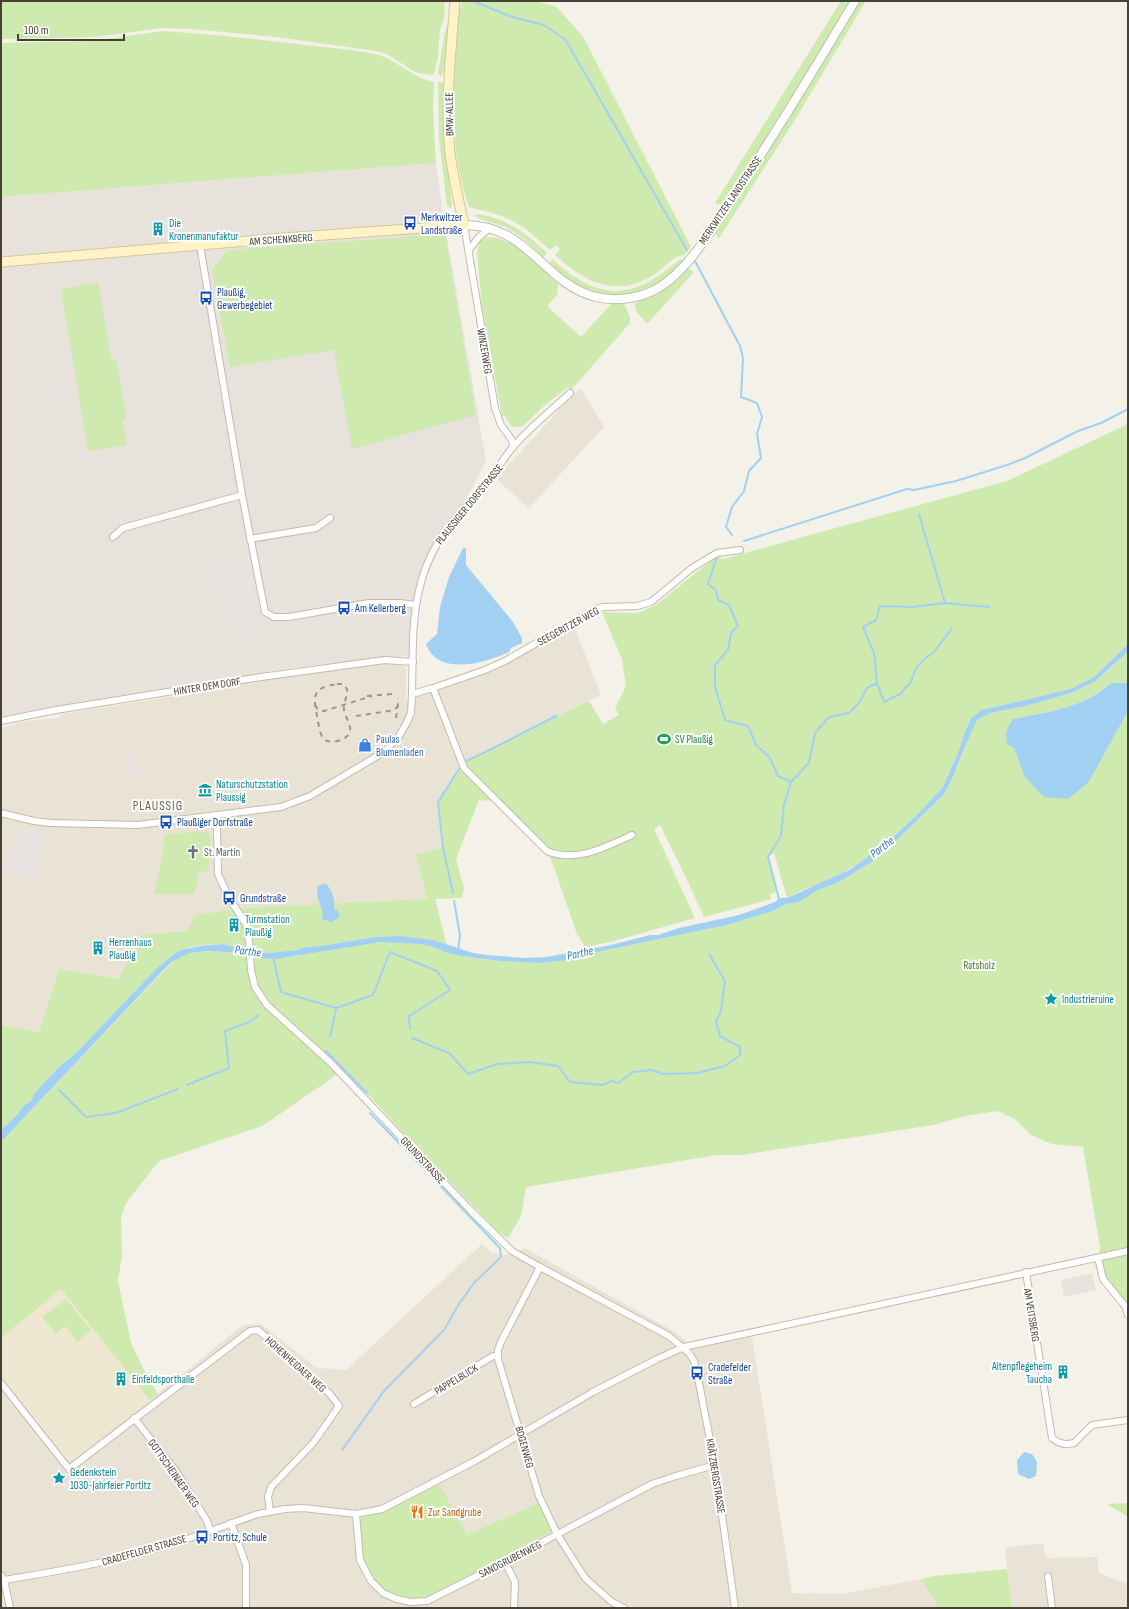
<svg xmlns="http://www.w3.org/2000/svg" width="1129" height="1609" font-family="'Sofia Sans Condensed',sans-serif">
<rect width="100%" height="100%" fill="#f4f1e8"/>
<!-- residential -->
<g fill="#e9e3d6">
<polygon points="581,388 604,427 529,508 495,478 522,451 564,404"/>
<polygon points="573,624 601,695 518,734 492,749 466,761 459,769 438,802 443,848 417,855 427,900 245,908 187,931 142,934 118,979 59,969 39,1032 1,1025 1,727 34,720 59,718 62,714 200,692 252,681 384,661 406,667 406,699 491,672 506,665"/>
<polygon points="482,1244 492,1253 506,1255 525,1248 675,1332 688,1343 751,1331 792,1593 841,1594 922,1579 935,1602 936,1608 1,1608 1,1338 61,1288 150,1400 243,1325 261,1324 317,1368 346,1370"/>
<polygon points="1043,1543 1046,1558 1097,1557 1099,1573 1128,1584 1128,1608 1012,1608 1005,1548"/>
</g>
<!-- industrial -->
<polygon fill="#e7e2dc" points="436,163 443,215 486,461 460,511 440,537 420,584 413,655 297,667 1,716 1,197"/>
<!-- education -->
<polygon fill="#eee7d1" points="57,1283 150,1400 73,1459 68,1460 64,1458 1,1379 1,1308"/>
<!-- green -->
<g fill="#ceeaaf">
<polygon points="1,1 445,1 444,19 440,29 438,56 434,74 431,75 415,72 387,54 376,51 276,37 191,29 162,28 95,37 1,39"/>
<path d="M462,1h74l21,6 27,31 107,209 -7,8c-10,0 -17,10 -25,16 -39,29 -72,13 -104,-16l5,-6 -4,-4 -6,5c-13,-11 -25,-24 -41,-31 -13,-6 -26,-8 -40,-12 -23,-63 -15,-133 -10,-198l2,-1z"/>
<polygon points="841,1 852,1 784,115 724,206 715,203"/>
<polygon points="859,1 866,1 793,123 719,238 713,232 787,119"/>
<polygon points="450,18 447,54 443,74 441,76 438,74 445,31"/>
<path d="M163,31c47,3 95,8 142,14 23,3 47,4 69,9 22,4 36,23 60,28l-1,28 3,53 -435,34v-154l92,-2z"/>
<polygon points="438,82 443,83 444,138 452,204 451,209 447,205 439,139"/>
<path d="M476,214c29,3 52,20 71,39l-4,4c-11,-11 -23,-23 -38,-30 -9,-4 -21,-5 -30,-11z"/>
<polygon points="445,234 476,415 352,449 334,350 230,367 212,270 228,250"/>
<path d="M491,237c29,5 46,29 67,47l-1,11 -10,11 34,31 30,-33h13l6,13v6l-59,67 -3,-3 -23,18 -23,22h-7l-4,-1 -7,-11 -2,1 -20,-110 -5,-53 3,-12 5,-3z"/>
<path d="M552,259c29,26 59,44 98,22 11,-6 20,-14 30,-22l4,2c-26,29 -66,44 -103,26 -12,-6 -22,-15 -31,-24z"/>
<polygon points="687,267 694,272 647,324 636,311 635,303"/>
<polygon points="98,282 111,356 117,363 127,419 122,419 127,445 90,451 88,450 61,289"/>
<polygon points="1128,424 1128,644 1094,677 1070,689 987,709 979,712 970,720 967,725 959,750 943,787 916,816 882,847 859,864 822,883 802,890 787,898 774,853 768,857 777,892 770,894 771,899 704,917 680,865 660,825 654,829 695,918 614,941 585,947 577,934 551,859 546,852 494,801 479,800 456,859 464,888 462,898 435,899 447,946 433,940 401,936 375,937 321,946 306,947 297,950 269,953 245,950 223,944 211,944 192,947 180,950 169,958 157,968 77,1052 59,1067 34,1095 31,1101 24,1105 16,1116 1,1130 1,1025 39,1032 59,969 118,979 142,934 187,931 196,915 245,908 427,899 416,854 443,848 438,802 459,769 466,761 492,749 518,734 589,701 603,724 619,715 615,708 626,686 622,659 602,612 638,613 656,605 717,556 723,559 1007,481"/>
<path d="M1128,652v31h-17c-27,25 -63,29 -98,36l1,29 11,29 88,-42 15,-24v604c-15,-22 -34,-40 -28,-68l-17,-100 -31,-3 -21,-9 -16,-16 -17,-8 -33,5 -32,9 -191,30h-26l-190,32 -5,29 -13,22 -11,-7 -88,-92 -65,-71 -16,13 -66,45 -103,35 -33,42 -5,15 1,37 -4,26 13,62 15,31 12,20 -8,6 -89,-111 -60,49v-196l173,-182 16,-7 24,-2 14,1 32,6h25l85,-15 19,-1 39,3 17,7 22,5 33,4 38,2 32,-3 22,-7 135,-28 46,-14 13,-7 13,-2 17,-11 23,-9 31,-19 26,-22 49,-48 7,-14 23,-55 2,-4 13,-7 36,-7 45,-13 18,-8 15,-11z"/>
<path d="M242,816v11l-21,1c4,-10 12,-10 21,-12z"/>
<polygon points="205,831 211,836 208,873 199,870 197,879 199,880 194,894 154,894 165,843 163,835"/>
<polygon points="66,1299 91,1330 77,1342 65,1326 56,1334 42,1317"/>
<path d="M439,1484l28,51 72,-32 13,28c-30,17 -60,33 -91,49 -14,7 -28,17 -44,19 -23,2 -50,-17 -55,-40 -2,-12 -2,-27 -2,-39l5,-4 19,-5z"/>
<polygon points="1128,1503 1128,1517 1107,1504"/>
<polygon points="1007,1569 1012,1608 936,1608 935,1602 922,1579 934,1576"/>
</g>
<!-- parking -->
<g fill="#e6e3e0">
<polygon points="249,569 257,623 230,629 221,573"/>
<polygon points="132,754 136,774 128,775 125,755"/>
<polygon points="16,828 44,832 36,877 25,873 23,875 8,871"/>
<polygon points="1092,1273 1096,1290 1064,1297 1061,1280"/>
</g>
<!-- water -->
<g fill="#a2d0f3">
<path d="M463,548h3v17l47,57 9,16v5l-11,5 -2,4c-24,11 -71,25 -83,-8l11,-10 3,-27 9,-30z"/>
<polygon points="1128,644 1128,652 1094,682 1071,693 1026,706 990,713 977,720 964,749 952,779 945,793 896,841 870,863 839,882 816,891 799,902 786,904 773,911 727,925 592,953 570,960 538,963 500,961 461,956 445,952 431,946 419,944 381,942 276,959 258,958 228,952 209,951 190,953 171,962 1,1142 1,1130 16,1116 24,1105 31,1101 34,1094 59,1067 77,1052 157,968 169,958 180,950 207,945 223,944 245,950 269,953 297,950 306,947 321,946 375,937 401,936 433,940 473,953 486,955 526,958 546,957 611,945 650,935 658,935 679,928 739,915 775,902 779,898 787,898 851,869 882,847 916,816 943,787 959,750 966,729 971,718 982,710 1070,689 1094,677"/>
<path d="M1111,683h17v28l-40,72 -20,16 -24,-2 -19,-20 -11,-29 -7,-4c-2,-11 0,-16 6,-25 35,-7 71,-11 98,-36z"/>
<path d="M322,884h4c7,7 9,16 8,25l4,2 2,6 -9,5 -9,-3 1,-7 -5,-13 -1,-12z"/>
<polygon points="1024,1452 1032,1454 1037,1462 1036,1476 1029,1479 1018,1474 1017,1460"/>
</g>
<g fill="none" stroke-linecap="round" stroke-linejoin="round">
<!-- stream -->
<g stroke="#a2d0f3" stroke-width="2">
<polyline points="473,1 509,16 544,25 565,39 687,250"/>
<polyline points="695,261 740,346 743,358 741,397 757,403 762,417 757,434 761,458 749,471 744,491 732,507 726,527 732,535"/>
<polyline points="919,514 945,603"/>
<polyline points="744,541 907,489 914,490 956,481 1007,465 1023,459 1078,431 1101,423 1128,409"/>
<polyline points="717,556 708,584 716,590 718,600 729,605 738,626 731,633 728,650 715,665 715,687 725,720 748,726 756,745 770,758 778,776 791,782 784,804 781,836 768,857 779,899"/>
<polyline points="877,683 884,702 900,694 911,682 915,670 923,660 934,652 952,628"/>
<path d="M466,761c31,-14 60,-30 90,-45"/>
<polyline points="791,782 809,763 815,733 829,717 849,713 859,703 867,688 877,683 874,653 863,627 876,620 880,606 913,607 945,603 989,607"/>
<polyline points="453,893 443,848 438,802 459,769"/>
<polyline points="454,901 460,935 458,951"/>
<polyline points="273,957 281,992 336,1008 373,995 390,952 437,971 450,990 409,1016 410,1029"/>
<polyline points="330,1037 336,1009"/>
<polyline points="412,1038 449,1053 468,1074 497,1064 530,1062 558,1066 570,1082 603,1085 612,1081 618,1083 633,1072 652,1070 663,1074 697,1073 725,1066 740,1055 740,1047 720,1036 716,1022 721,1011 725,981 709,954"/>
<polyline points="326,1051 367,1093"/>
<polyline points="187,1085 229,1068 225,1031 249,1022 259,1015"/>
<polyline points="59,1090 86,1117 116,1113 178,1089"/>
<polyline points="370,1113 401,1145"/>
<polyline points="342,1450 384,1391 444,1330 459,1304 474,1283 501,1257 500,1248 406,1150"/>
</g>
<!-- minor casing -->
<g stroke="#c3bcad" stroke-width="8">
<g id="minor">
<polyline points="464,225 495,408 501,425 512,440 513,447"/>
<polyline points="200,245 242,495 265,612 274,617 289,617 369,603 400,603 416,605"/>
<polyline points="469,250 479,237 490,228"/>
<polyline points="113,537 123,528 242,495"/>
<polyline points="250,539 316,528 330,518"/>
<path d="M433,688l31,80 83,83c29,12 59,-4 85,-16"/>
<polyline points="412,694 433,688 485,670 505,661 596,609 603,607 637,606 651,602 692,568 717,553 740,550"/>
<polyline points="1,721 56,710 261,677 385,660 413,662"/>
<path d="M1,813l33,8 17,2 87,2 143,-18 29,-11 74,-44 15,-16 7,-12 5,-11c3,-39 -1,-79 7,-118 11,-55 39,-78 74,-119 7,-9 13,-20 21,-29 16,-19 39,-37 57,-54"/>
<polyline points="215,817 217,829 218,874 229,898 246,924 249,942 251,970 255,987 267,1005 330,1062 473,1213 512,1251 540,1267 669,1336 689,1353 694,1361 697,1373 715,1465 735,1608"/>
<polyline points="1098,1258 1103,1279 1125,1306 1128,1315"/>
<polyline points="540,1267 501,1342 498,1350 498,1359 539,1496 557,1534 585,1578 612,1602 624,1608"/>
<path d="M1026,1272l26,166c7,6 13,7 22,5l18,-18 36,-5"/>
<polyline points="1,1383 69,1469 250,1331 258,1330 329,1393 337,1403 339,1406 314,1442 271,1487 268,1497 270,1511"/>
<polyline points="414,1404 493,1356 498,1356"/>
<polyline points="134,1418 176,1471 207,1521 210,1530"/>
<polyline points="356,1514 360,1560 371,1581 383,1593 397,1599 411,1602 427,1601 505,1562 652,1484 676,1476 715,1465"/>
<polyline points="231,1523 246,1565 246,1608"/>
<polyline points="505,1562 515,1582 514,1608"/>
<polyline points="1,1575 4,1580 10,1608"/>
<polyline points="1048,1576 1052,1608"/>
<path d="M4,1580c43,-7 87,-14 129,-25 43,-10 84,-27 125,-41l27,-5 18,-1 53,6 26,-5 91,-47 120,-70 64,-33 27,-12 444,-96"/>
</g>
</g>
<!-- tertiary casing -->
<g stroke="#c3bcad" stroke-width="10">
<path id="tertiary" d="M464,225c66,0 79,59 132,72 22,5 46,1 64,-10 29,-19 51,-56 69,-84 45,-66 85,-134 126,-202"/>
</g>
<!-- secondary casing -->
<g stroke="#d6c696" stroke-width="11">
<path id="secondary" d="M1,262l282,-24 181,-13c-5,-24 -11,-48 -14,-72 -5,-51 1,-101 5,-152"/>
</g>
<!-- minor -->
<use href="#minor" stroke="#fff" stroke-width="6"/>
<!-- tertiary -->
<use href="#tertiary" stroke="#fff" stroke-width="8"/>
<!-- secondary -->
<use href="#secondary" stroke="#fff3c7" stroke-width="9"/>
<!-- rail -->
<g stroke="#979797" stroke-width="2" stroke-dasharray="5 5" stroke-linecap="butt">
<path d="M337,684h6l4,5c1,7 -4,14 -3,21 1,7 7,14 6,21 -1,9 -20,14 -26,8 -4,-4 -5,-12 -6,-18 -4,-22 -9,-33 19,-37z"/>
<polyline points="367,696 393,694"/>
<polyline points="315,705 318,710 324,711 372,696"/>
<polyline points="356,716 389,711 398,707"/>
<polyline points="396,718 398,704 398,698"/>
</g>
</g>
<!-- icons -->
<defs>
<g id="bus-bare" transform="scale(1.08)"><path d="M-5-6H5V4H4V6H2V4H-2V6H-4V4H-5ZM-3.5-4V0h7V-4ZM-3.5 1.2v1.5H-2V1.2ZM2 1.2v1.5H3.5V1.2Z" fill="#1a4fb4" stroke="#fff" stroke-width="2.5" paint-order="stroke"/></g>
<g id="building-bare" transform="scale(1.08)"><path d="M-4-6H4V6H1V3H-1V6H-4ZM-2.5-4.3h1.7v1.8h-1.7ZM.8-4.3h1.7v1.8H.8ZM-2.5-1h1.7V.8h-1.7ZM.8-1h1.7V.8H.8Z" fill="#0f9aa8" stroke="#fff" stroke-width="2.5" paint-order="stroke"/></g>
<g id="stadium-bare" transform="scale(1.08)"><path d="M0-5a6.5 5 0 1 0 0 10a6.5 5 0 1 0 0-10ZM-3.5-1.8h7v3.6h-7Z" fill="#2e9e5b" stroke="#fff" stroke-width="2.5" paint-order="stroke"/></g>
<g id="shop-bare" transform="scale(1.08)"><path d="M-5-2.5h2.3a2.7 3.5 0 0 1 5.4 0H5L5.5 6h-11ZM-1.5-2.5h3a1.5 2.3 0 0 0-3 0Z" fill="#3f7fe0" stroke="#fff" stroke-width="2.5" paint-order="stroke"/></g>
<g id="museum-bare" transform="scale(1.08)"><path d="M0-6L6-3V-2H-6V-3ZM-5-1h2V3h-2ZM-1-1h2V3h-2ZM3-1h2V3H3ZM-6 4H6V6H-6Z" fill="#0f9aa8" stroke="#fff" stroke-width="2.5" paint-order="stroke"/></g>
<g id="church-bare" transform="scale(1.08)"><path d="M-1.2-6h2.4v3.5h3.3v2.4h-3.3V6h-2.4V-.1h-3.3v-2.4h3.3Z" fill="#6b7280" stroke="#fff" stroke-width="2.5" paint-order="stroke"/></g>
<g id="sight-bare" transform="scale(1.08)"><path d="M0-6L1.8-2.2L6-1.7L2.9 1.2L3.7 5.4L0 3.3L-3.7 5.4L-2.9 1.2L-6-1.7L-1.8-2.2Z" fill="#0f9aa8" stroke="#fff" stroke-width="2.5" paint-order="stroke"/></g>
<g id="restaurant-bare" transform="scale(1.08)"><path d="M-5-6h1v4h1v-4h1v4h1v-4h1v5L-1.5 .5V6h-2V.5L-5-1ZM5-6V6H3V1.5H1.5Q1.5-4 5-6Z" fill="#e8710a" stroke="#fff" stroke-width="2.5" paint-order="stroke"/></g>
</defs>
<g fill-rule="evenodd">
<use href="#bus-bare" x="410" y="223"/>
<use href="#building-bare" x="158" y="229"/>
<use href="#bus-bare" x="206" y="298"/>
<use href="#bus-bare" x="344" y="608"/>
<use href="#stadium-bare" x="664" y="739"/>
<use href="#shop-bare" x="365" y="745"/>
<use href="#museum-bare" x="205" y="790"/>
<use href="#bus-bare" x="166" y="822"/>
<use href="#church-bare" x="193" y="852"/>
<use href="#bus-bare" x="229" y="898"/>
<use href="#building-bare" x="234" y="925"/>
<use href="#building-bare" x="98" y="948"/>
<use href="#sight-bare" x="1051" y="999"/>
<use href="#building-bare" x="1063" y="1372"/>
<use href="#bus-bare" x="697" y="1373"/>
<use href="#building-bare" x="121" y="1379"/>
<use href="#sight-bare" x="59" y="1478"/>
<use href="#restaurant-bare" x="417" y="1512"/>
<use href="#bus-bare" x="202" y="1537"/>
</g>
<g text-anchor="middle" stroke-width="4" stroke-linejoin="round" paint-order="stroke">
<!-- street labels -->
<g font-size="11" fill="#484236" stroke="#fff">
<text transform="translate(449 114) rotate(-91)" y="4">BMW-ALLEE</text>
<text transform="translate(730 200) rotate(-56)" y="4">MERKWITZER LANDSTRASSE</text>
<text transform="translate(281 239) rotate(-4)" y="4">AM SCHENKBERG</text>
<text transform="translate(485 351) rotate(80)" y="4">WINZERWEG</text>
<text transform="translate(469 504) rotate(-51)" y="4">PLAUSSIGER DORFSTRASSE</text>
<text transform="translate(568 626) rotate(-29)" y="4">SEEGERITZER WEG</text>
<text transform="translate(207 686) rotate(-9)" y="4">HINTER DEM DORF</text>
<text transform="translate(423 1160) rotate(47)" y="4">GRUNDSTRASSE</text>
<text transform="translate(1032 1315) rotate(81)" y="4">AM VEITSBERG</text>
<text transform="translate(296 1364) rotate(42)" y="4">HOHENHEIDAER WEG</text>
<text transform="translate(456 1379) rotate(-31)" y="4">PAPPELBLICK</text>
<text transform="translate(525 1447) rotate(74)" y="4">BOGENWEG</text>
<text transform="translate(174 1473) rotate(55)" y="4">GOTTSCHEINAER WEG</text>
<text transform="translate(716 1476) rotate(81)" y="4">KRÄTZBERGSTRASSE</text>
<text transform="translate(144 1550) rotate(-16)" y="4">CRADEFELDER STRASSE</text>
<text transform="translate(510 1559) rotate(-27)" y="4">SANDGRUBENWEG</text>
</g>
<!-- transit labels -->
<g font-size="11" fill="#164399" stroke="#fff" text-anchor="start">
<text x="421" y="221">Merkwitzer<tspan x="421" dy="13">Landstraße</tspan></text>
<text x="217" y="296">Plaußig,<tspan x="217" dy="13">Gewerbegebiet</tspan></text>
<text x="355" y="612">Am Kellerberg</text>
<text x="177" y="826">Plaußiger Dorfstraße</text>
<text x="240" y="902">Grundstraße</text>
<text x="708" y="1371">Cradefelder<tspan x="708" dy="13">Straße</tspan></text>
<text x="213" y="1541">Portitz, Schule</text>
</g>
<!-- culture labels -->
<g font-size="11" fill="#0d838f" stroke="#fff" text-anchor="start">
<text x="169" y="227">Die<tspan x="169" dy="13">Kronenmanufaktur</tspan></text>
<text x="216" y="788">Naturschutzstation<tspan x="216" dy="13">Plaussig</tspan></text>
<text x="245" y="923">Turmstation<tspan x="245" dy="13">Plaußig</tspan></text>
<text x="109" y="946">Herrenhaus<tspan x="109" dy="13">Plaußig</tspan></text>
<text x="1062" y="1003">Industrieruine</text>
<text x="1052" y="1370" text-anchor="end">Altenpflegeheim<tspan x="1052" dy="13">Taucha</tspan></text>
<text x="132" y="1383">Einfeldsporthalle</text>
<text x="70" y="1476">Gedenkstein<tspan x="70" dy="13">1030-Jahrfeier Portitz</tspan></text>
</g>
<!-- shop labels -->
<g font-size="11" fill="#366cbe" stroke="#fff" text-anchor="start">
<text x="376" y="743">Paulas<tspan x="376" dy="13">Blumenladen</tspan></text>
</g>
<!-- leisure labels -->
<g font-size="11" fill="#27864d" stroke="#fff" text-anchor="start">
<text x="675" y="743">SV Plaußig</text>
</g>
<!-- worship labels -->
<g font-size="11" fill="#5b616d" stroke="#fff" text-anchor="start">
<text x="204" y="856">St. Martin</text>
</g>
<!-- park labels -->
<g font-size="11" fill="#457c27" stroke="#fff">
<text x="979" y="969">Ratsholz</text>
</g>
<!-- food labels -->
<g font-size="11" fill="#c56008" stroke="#fff" text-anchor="start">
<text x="428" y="1516">Zur Sandgrube</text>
</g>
<!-- water labels -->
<g font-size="12" font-style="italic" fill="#2b79b8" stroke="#fff">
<text transform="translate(882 847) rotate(-37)" y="4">Parthe</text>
<text transform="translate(248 951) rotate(7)" y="4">Parthe</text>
<text transform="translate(580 953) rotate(-12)" y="4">Parthe</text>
</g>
<!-- quarter labels -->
<g font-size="13" letter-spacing="1" fill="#6b604d" stroke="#fff">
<text x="158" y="810">PLAUSSIG</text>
</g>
</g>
<!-- border -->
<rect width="1129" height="1609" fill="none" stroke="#484236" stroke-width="4"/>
<!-- scale -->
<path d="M18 34v6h106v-6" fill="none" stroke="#484236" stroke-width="2"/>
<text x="24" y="34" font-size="12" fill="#484236" stroke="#ffffff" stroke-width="3" paint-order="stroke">100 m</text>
</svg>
